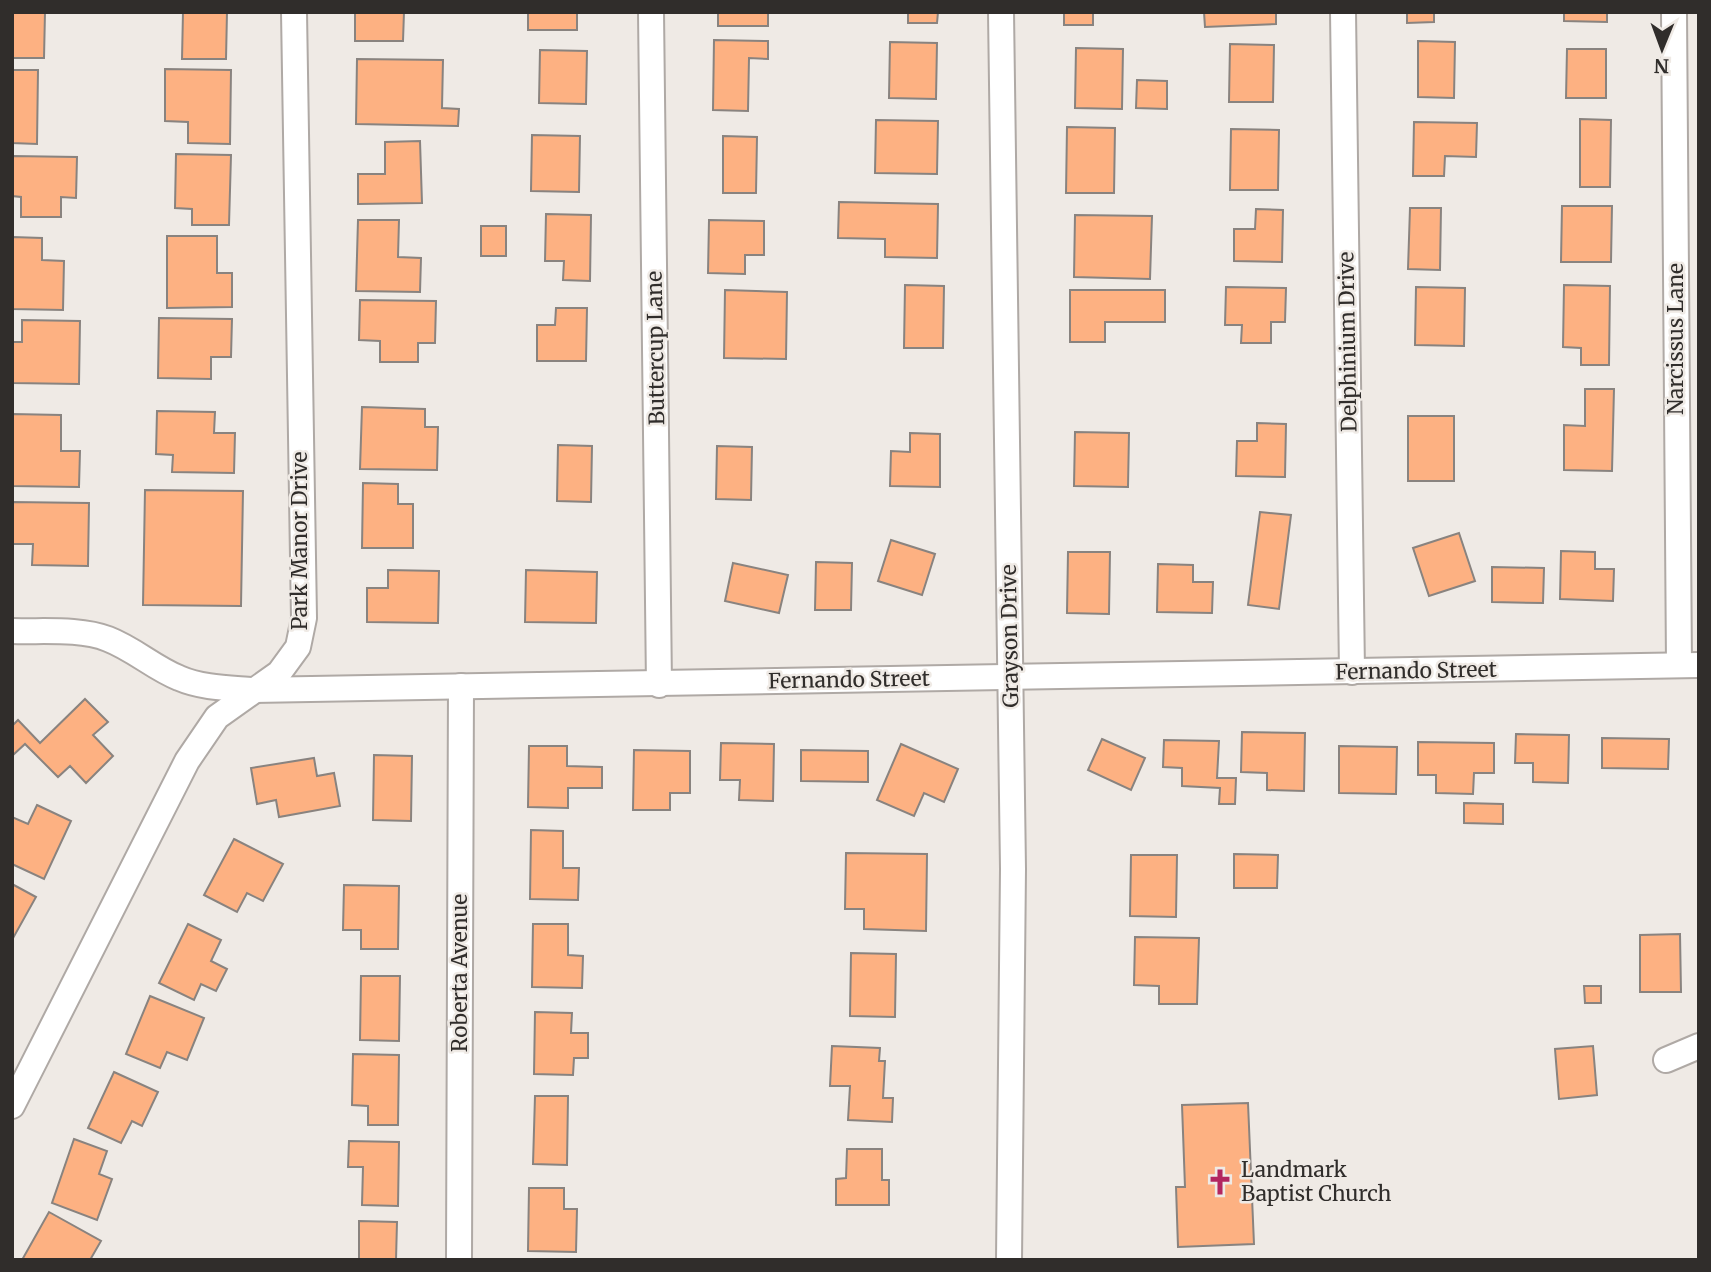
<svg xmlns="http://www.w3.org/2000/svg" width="1711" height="1272" font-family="Merriweather,serif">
<rect width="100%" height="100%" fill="#efeae5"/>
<!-- building -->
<g fill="#fdb182" stroke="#89837f" stroke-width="2">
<polygon points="12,12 45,12 44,58 12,58"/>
<polygon points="183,12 227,12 226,59 182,59"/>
<polygon points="355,12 404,12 403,41 355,41"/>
<rect x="528" y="12" width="49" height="18"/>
<rect x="718" y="12" width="50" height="14"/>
<polygon points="908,12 938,12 937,23 908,23"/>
<rect x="1064" y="12" width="29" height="13"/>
<polygon points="1204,12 1276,12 1276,24 1205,27"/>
<polygon points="1407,12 1434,12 1434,22 1407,23"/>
<polygon points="1564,12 1607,12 1607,22 1564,21"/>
<polygon points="714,40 768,41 768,59 749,58 748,111 713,110"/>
<polygon points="1418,41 1455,42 1454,98 1418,97"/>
<polygon points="890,42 937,43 936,99 889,98"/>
<polygon points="1230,44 1274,45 1273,102 1229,102"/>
<polygon points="1076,48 1123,49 1122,109 1075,108"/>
<polygon points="1567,49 1606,49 1606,98 1566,98"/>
<polygon points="540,50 587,51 586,104 539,103"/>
<polygon points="357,59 443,60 442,108 459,109 458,126 356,124"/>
<polygon points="165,69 231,70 230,144 188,143 188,122 165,121"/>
<polygon points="12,70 38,70 37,144 12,143"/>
<polygon points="1137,80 1167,81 1167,109 1136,108"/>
<polygon points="1580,119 1611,120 1610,187 1580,187"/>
<polygon points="876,120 938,121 937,174 875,173"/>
<polygon points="1414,122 1477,123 1476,157 1445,156 1444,176 1413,176"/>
<polygon points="1067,127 1115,128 1114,193 1066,193"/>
<polygon points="1231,129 1279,130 1278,190 1230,190"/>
<polygon points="532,135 580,136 579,192 531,191"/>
<polygon points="723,136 757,137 756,193 723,193"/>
<polygon points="420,141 422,203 358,204 358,174 385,174 385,142"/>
<polygon points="176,154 231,155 229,225 192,225 192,209 175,208"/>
<polygon points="12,156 77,157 76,198 61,197 61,217 21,217 21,197 12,196"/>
<polygon points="839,202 938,204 937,258 885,257 885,239 838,238"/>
<polygon points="1562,206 1612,206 1611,262 1561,262"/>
<polygon points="1410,208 1441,208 1440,270 1408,269"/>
<polygon points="1256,209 1283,210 1282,262 1234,261 1234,229 1255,229"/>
<polygon points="546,214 591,215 590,281 563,280 564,261 545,261"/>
<polygon points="1075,215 1152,216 1150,279 1074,277"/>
<polygon points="358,220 399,220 398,257 421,258 420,292 356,291"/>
<polygon points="709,220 764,221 764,255 745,255 745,274 708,273"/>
<rect x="481" y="226" width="25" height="30"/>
<polygon points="167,236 217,236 217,273 232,273 232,307 167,308"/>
<polygon points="12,237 42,238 42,260 64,261 63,310 12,309"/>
<polygon points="905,285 944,286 943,348 904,348"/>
<polygon points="1564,285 1610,286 1609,365 1581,365 1581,348 1563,347"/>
<polygon points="1226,287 1286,288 1285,322 1271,322 1271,343 1241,343 1242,325 1225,325"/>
<polygon points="1416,287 1465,288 1464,346 1415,345"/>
<polygon points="725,290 787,292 786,359 724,358"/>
<polygon points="1070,290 1165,290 1165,322 1105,322 1105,342 1070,342"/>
<polygon points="360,300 436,301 435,343 418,343 418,362 380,362 380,341 359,340"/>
<polygon points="556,308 587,308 586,361 537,361 537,325 555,325"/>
<polygon points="159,318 232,319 231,357 211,357 211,379 158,378"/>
<polygon points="22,320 80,321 79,384 12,383 12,342 22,342"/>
<polygon points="1585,389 1614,389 1612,471 1564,470 1564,425 1585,426"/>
<polygon points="362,407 425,409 425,427 438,427 437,470 360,469"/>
<polygon points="157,411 215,412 214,433 235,433 234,473 172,472 173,455 156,454"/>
<polygon points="12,414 61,415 61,451 80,451 79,487 12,486"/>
<rect x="1408" y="416" width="46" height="65"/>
<polygon points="1257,423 1286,424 1285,477 1236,476 1237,441 1257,441"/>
<polygon points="1075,432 1129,433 1128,487 1074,486"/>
<polygon points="910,433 940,434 940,487 890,486 891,451 910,452"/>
<polygon points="558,445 592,446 591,502 557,501"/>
<polygon points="717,446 752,447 751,500 716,499"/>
<polygon points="363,483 398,484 398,504 413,504 413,548 362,548"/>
<polygon points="145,490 243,491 241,606 143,605"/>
<polygon points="12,502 89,503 88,566 32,565 33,544 12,544"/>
<polygon points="1260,512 1291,515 1279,609 1248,605"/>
<polygon points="1459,533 1475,581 1429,596 1413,548"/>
<polygon points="891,540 935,554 922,595 878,581"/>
<polygon points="1561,551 1595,552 1595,569 1614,569 1613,601 1560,599"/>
<polygon points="1068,552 1110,552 1109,614 1067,613"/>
<polygon points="816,562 852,563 851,610 815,610"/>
<polygon points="733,563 788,575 779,613 725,601"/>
<polygon points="1158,564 1193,565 1193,582 1213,582 1212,613 1157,612"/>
<polygon points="1492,567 1544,568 1543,603 1492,602"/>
<polygon points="388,570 439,571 438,623 367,622 367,588 388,588"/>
<polygon points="526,570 597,572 596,623 525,622"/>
<polygon points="85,699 108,722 93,735 113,756 86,783 70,766 58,777 25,744 12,756 12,726 18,720 40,743"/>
<polygon points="1242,732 1305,733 1304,791 1267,790 1267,773 1241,772"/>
<polygon points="1516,734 1569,735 1568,783 1533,782 1533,763 1515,763"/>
<polygon points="1602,738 1669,739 1668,769 1602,768"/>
<polygon points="1102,739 1145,758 1131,790 1088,770"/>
<polygon points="1164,740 1219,741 1217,778 1236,778 1235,804 1219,804 1220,788 1182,786 1182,768 1163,767"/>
<polygon points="1418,742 1494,743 1494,773 1474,773 1473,794 1436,793 1436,775 1418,775"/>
<polygon points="721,743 774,744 773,801 739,800 740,780 720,780"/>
<polygon points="901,744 958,769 944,802 924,793 914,816 877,800"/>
<polygon points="529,746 567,746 567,766 602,767 602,788 568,788 568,808 528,807"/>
<polygon points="1339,746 1397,747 1396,794 1339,793"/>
<polygon points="634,750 690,751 690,793 670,793 670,810 633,810"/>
<polygon points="801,750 868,751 868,782 801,781"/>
<polygon points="374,755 412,756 411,821 373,820"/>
<polygon points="314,758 317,776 334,773 340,806 279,817 276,800 257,804 251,768"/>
<polygon points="1464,803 1503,804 1503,824 1464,823"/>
<polygon points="37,805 71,821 44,879 12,864 12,817 28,824"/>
<polygon points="531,830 563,831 563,868 579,868 578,900 530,899"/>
<polygon points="234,839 283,864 263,901 247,893 237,912 204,895"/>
<polygon points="846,853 927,854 926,931 864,929 864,909 845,909"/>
<polygon points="1234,854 1278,855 1277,888 1234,888"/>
<polygon points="1131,855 1177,855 1176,917 1130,916"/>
<polygon points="12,884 36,897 12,940"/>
<polygon points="344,885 399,886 398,949 361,949 361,930 343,930"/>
<polygon points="188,924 221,940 211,961 227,969 216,991 201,984 194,1000 159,983"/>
<polygon points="533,924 568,924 568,955 583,956 582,988 532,987"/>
<polygon points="1680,934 1681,992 1640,992 1640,935"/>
<polygon points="1135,937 1199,938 1197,1004 1159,1004 1159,986 1134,985"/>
<polygon points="851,953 896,954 895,1017 850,1016"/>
<polygon points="361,976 400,976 399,1041 360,1040"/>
<polygon points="1584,986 1601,986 1601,1003 1585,1003"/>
<polygon points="150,996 204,1018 187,1060 167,1052 160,1068 126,1054"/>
<polygon points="535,1012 572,1013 571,1033 588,1033 588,1058 574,1058 573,1075 534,1074"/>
<polygon points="832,1046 880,1048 879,1061 885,1061 883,1098 893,1098 892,1122 848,1120 850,1086 830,1086"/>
<polygon points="1593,1046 1597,1095 1559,1099 1555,1049"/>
<polygon points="353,1054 399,1055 398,1125 368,1125 368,1106 352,1105"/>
<polygon points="114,1072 158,1092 142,1126 132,1121 121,1143 88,1128"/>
<polygon points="535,1096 568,1096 567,1165 533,1164"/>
<polygon points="1248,1103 1254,1244 1178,1247 1176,1187 1185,1187 1182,1105"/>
<polygon points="74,1139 107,1151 99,1174 112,1179 97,1220 52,1203"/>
<polygon points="349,1141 399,1142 398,1206 362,1205 363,1167 348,1167"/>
<polygon points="847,1149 882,1149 882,1180 889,1180 889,1205 836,1205 836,1179 846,1178"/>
<polygon points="529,1188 564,1188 564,1209 577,1209 576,1252 528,1251"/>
<polygon points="49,1212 101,1241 90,1260 22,1260"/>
<polygon points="359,1221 397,1222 396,1260 359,1260"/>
</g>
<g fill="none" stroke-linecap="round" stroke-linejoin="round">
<!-- minor casing -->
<g stroke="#afa9a5" stroke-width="28">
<g id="minor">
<polyline points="651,12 659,685"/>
<polyline points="1001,12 1013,869 1009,1260"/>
<polyline points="1343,12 1352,672"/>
<polyline points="1674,12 1679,665"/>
<path d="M12,631c30,1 68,-3 96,8 26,10 46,29 71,39 23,10 49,10 74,12l1446,-25"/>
<polyline points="1666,1060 1699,1046"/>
<polyline points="12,1106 187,761 217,717 279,673 298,647 304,618 294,12"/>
<polyline points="459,1260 461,686"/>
</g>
</g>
<!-- minor -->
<use href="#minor" stroke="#fff" stroke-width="24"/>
</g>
<!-- icons -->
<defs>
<g id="church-bare" transform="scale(2.1)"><path d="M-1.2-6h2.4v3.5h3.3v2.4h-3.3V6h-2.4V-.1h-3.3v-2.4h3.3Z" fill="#b32660" stroke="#efeae5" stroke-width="2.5" paint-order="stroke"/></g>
</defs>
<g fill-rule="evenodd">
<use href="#church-bare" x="1220" y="1182"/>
</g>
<g text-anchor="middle" stroke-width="5" stroke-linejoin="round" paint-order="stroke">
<!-- street labels -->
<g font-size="21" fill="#302d2b" stroke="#efeae5">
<text transform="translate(1676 339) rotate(-90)" y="7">Narcissus Lane</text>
<text transform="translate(1348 342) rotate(-91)" y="7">Delphinium Drive</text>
<text transform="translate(656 348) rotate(-91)" y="7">Buttercup Lane</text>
<text transform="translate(300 541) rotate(-90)" y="7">Park Manor Drive</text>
<text transform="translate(1010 636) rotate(-91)" y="7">Grayson Drive</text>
<text transform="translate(1416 671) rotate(-1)" y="7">Fernando Street</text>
<text transform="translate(849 680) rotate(-1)" y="7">Fernando Street</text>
<text transform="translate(460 973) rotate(-90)" y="7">Roberta Avenue</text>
</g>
<!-- poi labels -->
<g font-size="21" fill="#302d2b" stroke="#efeae5" text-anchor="start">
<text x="1241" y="1177">Landmark<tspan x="1241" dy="24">Baptist Church</tspan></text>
</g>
</g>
<!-- border -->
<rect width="1711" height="1272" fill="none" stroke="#302d2b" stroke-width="28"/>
<!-- north arrow -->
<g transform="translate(1662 49) rotate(181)" stroke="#efeae5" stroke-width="5" paint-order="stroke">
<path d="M0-5L12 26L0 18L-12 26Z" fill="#302d2b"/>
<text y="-10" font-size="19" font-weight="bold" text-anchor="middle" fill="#302d2b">N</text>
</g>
</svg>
